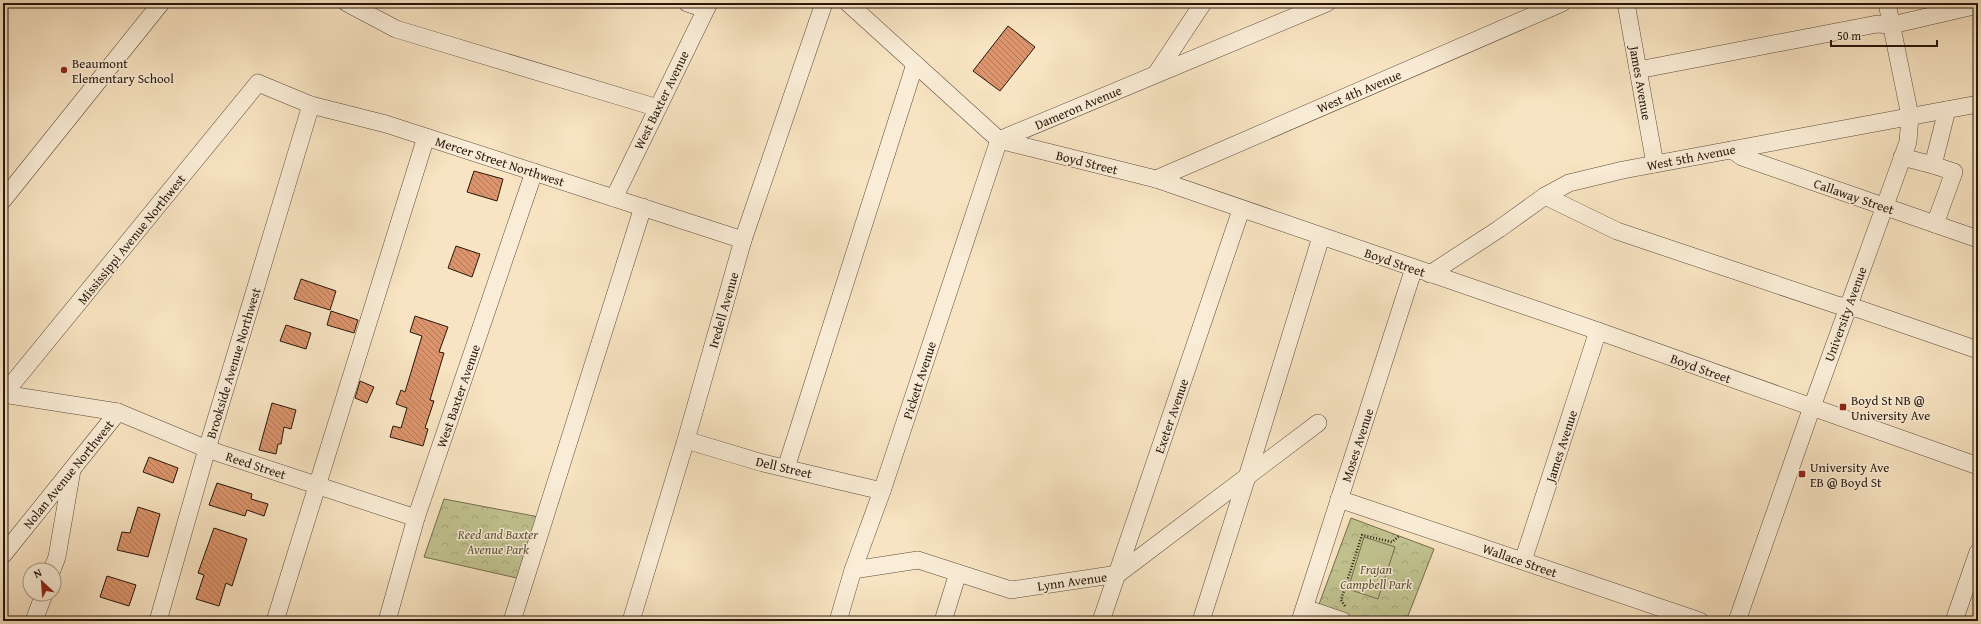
<svg xmlns="http://www.w3.org/2000/svg" width="1981" height="624" font-family="'Gentium Book Plus',serif">
<defs>
<pattern id="park-crowns" width="20" height="18" patternUnits="userSpaceOnUse"><rect width="20" height="18" fill="#c1c390"/><path d="M2 6a3 3 0 1 1 6 0M12 15a3 3 0 1 1 6 0" fill="none" stroke="#a6a77b"/></pattern>
<pattern id="building-back-hatch" width="6" height="6" patternUnits="userSpaceOnUse"><rect width="6" height="6" fill="#db946c"/><path d="M-1 5l2 2M0 0l6 6M5-1l2 2" fill="none" stroke="#b27857"/></pattern>
</defs>
<rect width="100%" height="100%" fill="#f8e4c2"/>
<filter id="stains"><feTurbulence type="fractalNoise" baseFrequency=".005" numOctaves="4"/><feColorMatrix values="0 0 0 0 .2 0 0 0 0 .09 0 0 0 0 .02 0 0 0 .5 -.17"/></filter>
<radialGradient id="worn" r=".72"><stop offset=".6" stop-color="#630" stop-opacity="0"/><stop offset="1" stop-color="#630" stop-opacity=".3"/></radialGradient>
<!-- park -->
<g fill="url(#park-crowns)" stroke="#746d4e">
<polygon points="444,499 539,517 521,579 424,557"/>
<polygon points="1351,518 1434,549 1406,621 1357,621 1318,607"/>
</g>
<!-- garden -->
<polygon fill="#c1c390" stroke="#746d4e" points="1364,537 1395,547 1378,599 1348,589"/>
<!-- building -->
<g fill="url(#building-back-hatch)" stroke="#27170c">
<polygon points="1008,26 1035,47 1000,91 973,71"/>
<polygon points="474,171 503,179 497,201 467,192"/>
<polygon points="456,246 480,254 472,277 448,268"/>
<polygon points="301,279 336,291 330,310 294,299"/>
<polygon points="331,311 358,320 354,333 327,325"/>
<polygon points="415,316 448,327 439,352 444,353 430,400 434,401 425,428 428,429 423,446 390,437 393,426 401,428 407,408 396,404 401,390 405,392 422,336 410,332"/>
<polygon points="286,325 311,333 306,349 280,341"/>
<polygon points="360,381 374,387 367,403 355,398"/>
<polygon points="272,403 296,410 291,429 284,427 281,444 278,444 276,454 259,450"/>
<polygon points="149,457 178,468 173,483 143,472"/>
<polygon points="217,483 252,494 251,499 268,504 264,516 247,510 245,516 209,505"/>
<polygon points="138,507 160,514 148,557 117,550 122,532 130,533"/>
<polygon points="214,528 247,539 232,586 226,583 219,606 196,599 204,575 198,573"/>
<polygon points="107,576 136,585 129,606 100,597"/>
</g>
<g fill="none" stroke-linecap="round" stroke-linejoin="round">
<!-- minor casing -->
<g stroke="#5b4a3a" stroke-width="18">
<g id="minor">
<polyline points="347,3 396,29 658,108"/>
<polyline points="687,3 705,9"/>
<polyline points="848,3 999,140 1156,179 1598,331 1978,466"/>
<polyline points="1626,3 1655,164"/>
<polyline points="1638,70 1877,24 1892,25 1978,5"/>
<polyline points="1156,74 1203,3"/>
<polyline points="1732,150 1742,157 1978,239"/>
<polyline points="1902,157 1933,165"/>
<polyline points="1156,179 1562,3"/>
<polyline points="1545,196 1617,231 1837,305 1859,309 1978,350"/>
<polyline points="614,198 709,3"/>
<polyline points="3,200 161,3"/>
<polyline points="1935,224 1954,172 1933,165 1947,110"/>
<polyline points="1430,274 1499,229 1545,196 1569,183 1623,170 1978,104"/>
<polyline points="3,394 118,412 207,449 416,518"/>
<polyline points="3,395 258,83 311,105 386,124 743,240"/>
<polyline points="686,440 763,463 882,491"/>
<polyline points="786,468 915,64"/>
<polyline points="1339,499 1700,621"/>
<polyline points="3,555 118,412"/>
<polyline points="1523,561 1598,331"/>
<polyline points="52,570 57,557 72,470"/>
<polyline points="853,570 918,560 1011,590 1118,574 1318,423"/>
<polyline points="1305,608 1343,621"/>
<polyline points="34,621 44,594"/>
<polyline points="158,621 207,449 311,105"/>
<polyline points="275,621 426,137"/>
<polyline points="387,621 416,518 534,172"/>
<polyline points="512,621 643,207"/>
<polyline points="631,621 686,440 743,240 824,3"/>
<polyline points="838,621 853,570 882,491 999,140 1327,3"/>
<polyline points="943,621 958,573"/>
<polyline points="1101,621 1241,210"/>
<polyline points="1201,621 1247,477 1321,237"/>
<polyline points="1300,621 1414,268"/>
<polyline points="1737,621 1812,407 1908,142 1910,116 1887,3"/>
<polyline points="1954,621 1978,552"/>
</g>
</g>
<!-- path -->
<polyline stroke="#27170c" stroke-width="2.5" stroke-dasharray="1 2" stroke-linecap="butt" points="1345,606 1341,600 1362,535 1392,542 1399,536"/>
<!-- minor -->
<use href="#minor" stroke="#faedd7" stroke-width="17"/>
</g>
<!-- markers -->
<g fill="#8f2418" stroke="#faedd7" stroke-width="1.5">
<circle cx="64" cy="70" r="4"/>
<rect x="1839" y="403" width="8" height="8" rx="2"/>
<rect x="1798" y="470" width="8" height="8" rx="2"/>
</g>
<g text-anchor="middle" stroke-width="3" stroke-linejoin="round" paint-order="stroke">
<!-- poi labels -->
<g font-size="13" fill="#27170c" stroke="#faedd7" text-anchor="start">
<text x="72" y="68">Beaumont<tspan x="72" dy="15">Elementary School</tspan></text>
<text x="1851" y="405">Boyd St NB @<tspan x="1851" dy="15">University Ave</tspan></text>
<text x="1810" y="472">University Ave<tspan x="1810" dy="15">EB @ Boyd St</tspan></text>
</g>
<!-- street labels -->
<g font-size="13" fill="#27170c" stroke="#faedd7">
<text transform="translate(1641 83) rotate(80)" y="5">James Avenue</text>
<text transform="translate(1359 91) rotate(-23)" y="5">West 4th Avenue</text>
<text transform="translate(661 100) rotate(-64)" y="5">West Baxter Avenue</text>
<text transform="translate(1078 107) rotate(-23)" y="5">Dameron Avenue</text>
<text transform="translate(1691 157) rotate(-11)" y="5">West 5th Avenue</text>
<text transform="translate(500 161) rotate(18)" y="5">Mercer Street Northwest</text>
<text transform="translate(1087 162) rotate(14)" y="5">Boyd Street</text>
<text transform="translate(1854 196) rotate(19)" y="5">Callaway Street</text>
<text transform="translate(131 239) rotate(-51)" y="5">Mississippi Avenue Northwest</text>
<text transform="translate(1395 262) rotate(19)" y="5">Boyd Street</text>
<text transform="translate(723 310) rotate(-74)" y="5">Iredell Avenue</text>
<text transform="translate(1845 314) rotate(-70)" y="5">University Avenue</text>
<text transform="translate(233 363) rotate(-73)" y="5">Brookside Avenue Northwest</text>
<text transform="translate(1701 368) rotate(20)" y="5">Boyd Street</text>
<text transform="translate(919 380) rotate(-72)" y="5">Pickett Avenue</text>
<text transform="translate(458 396) rotate(-71)" y="5">West Baxter Avenue</text>
<text transform="translate(1171 416) rotate(-71)" y="5">Exeter Avenue</text>
<text transform="translate(1357 445) rotate(-72)" y="5">Moses Avenue</text>
<text transform="translate(1561 446) rotate(-72)" y="5">James Avenue</text>
<text transform="translate(256 465) rotate(18)" y="5">Reed Street</text>
<text transform="translate(784 467) rotate(13)" y="5">Dell Street</text>
<text transform="translate(68 474) rotate(-51)" y="5">Nolan Avenue Northwest</text>
<text transform="translate(1520 560) rotate(19)" y="5">Wallace Street</text>
<text transform="translate(1072 581) rotate(-8)" y="5">Lynn Avenue</text>
</g>
<!-- park labels -->
<g font-size="13" font-style="italic" fill="#5d533a" stroke="#faedd7">
<text x="498" y="539">Reed and Baxter<tspan x="498" dy="15">Avenue Park</tspan></text>
<text x="1376" y="574">Frajan<tspan x="1376" dy="15">Campbell Park</tspan></text>
</g>
</g>
<!-- margin -->
<rect width="1981" height="624" fill="none" stroke="#f8e4c2" stroke-width="16"/>
<rect x="4" y="4" width="1973" height="616" fill="none" stroke="#27170c" stroke-width="2"/>
<rect x="8" y="8" width="1965" height="608" fill="none" stroke="#27170c"/>
<!-- north arrow -->
<g transform="translate(42 582) rotate(334)"><circle r="19" fill="#faedd7" stroke="#a69786"/>
<path d="M0-3L7 15L0 10L-7 15Z" fill="#8f2418"/>
<text y="-6" font-size="11" font-weight="bold" text-anchor="middle" fill="#27170c">N</text>
</g>
<!-- scale -->
<path d="M1831 40v6h106v-6" fill="none" stroke="#27170c" stroke-width="2"/>
<text x="1837" y="40" font-size="12" fill="#27170c" stroke="#faedd7" stroke-width="3" paint-order="stroke">50 m</text>
<rect width="100%" height="100%" filter="url(#stains)"/>
<rect width="100%" height="100%" fill="url(#worn)"/>
</svg>
